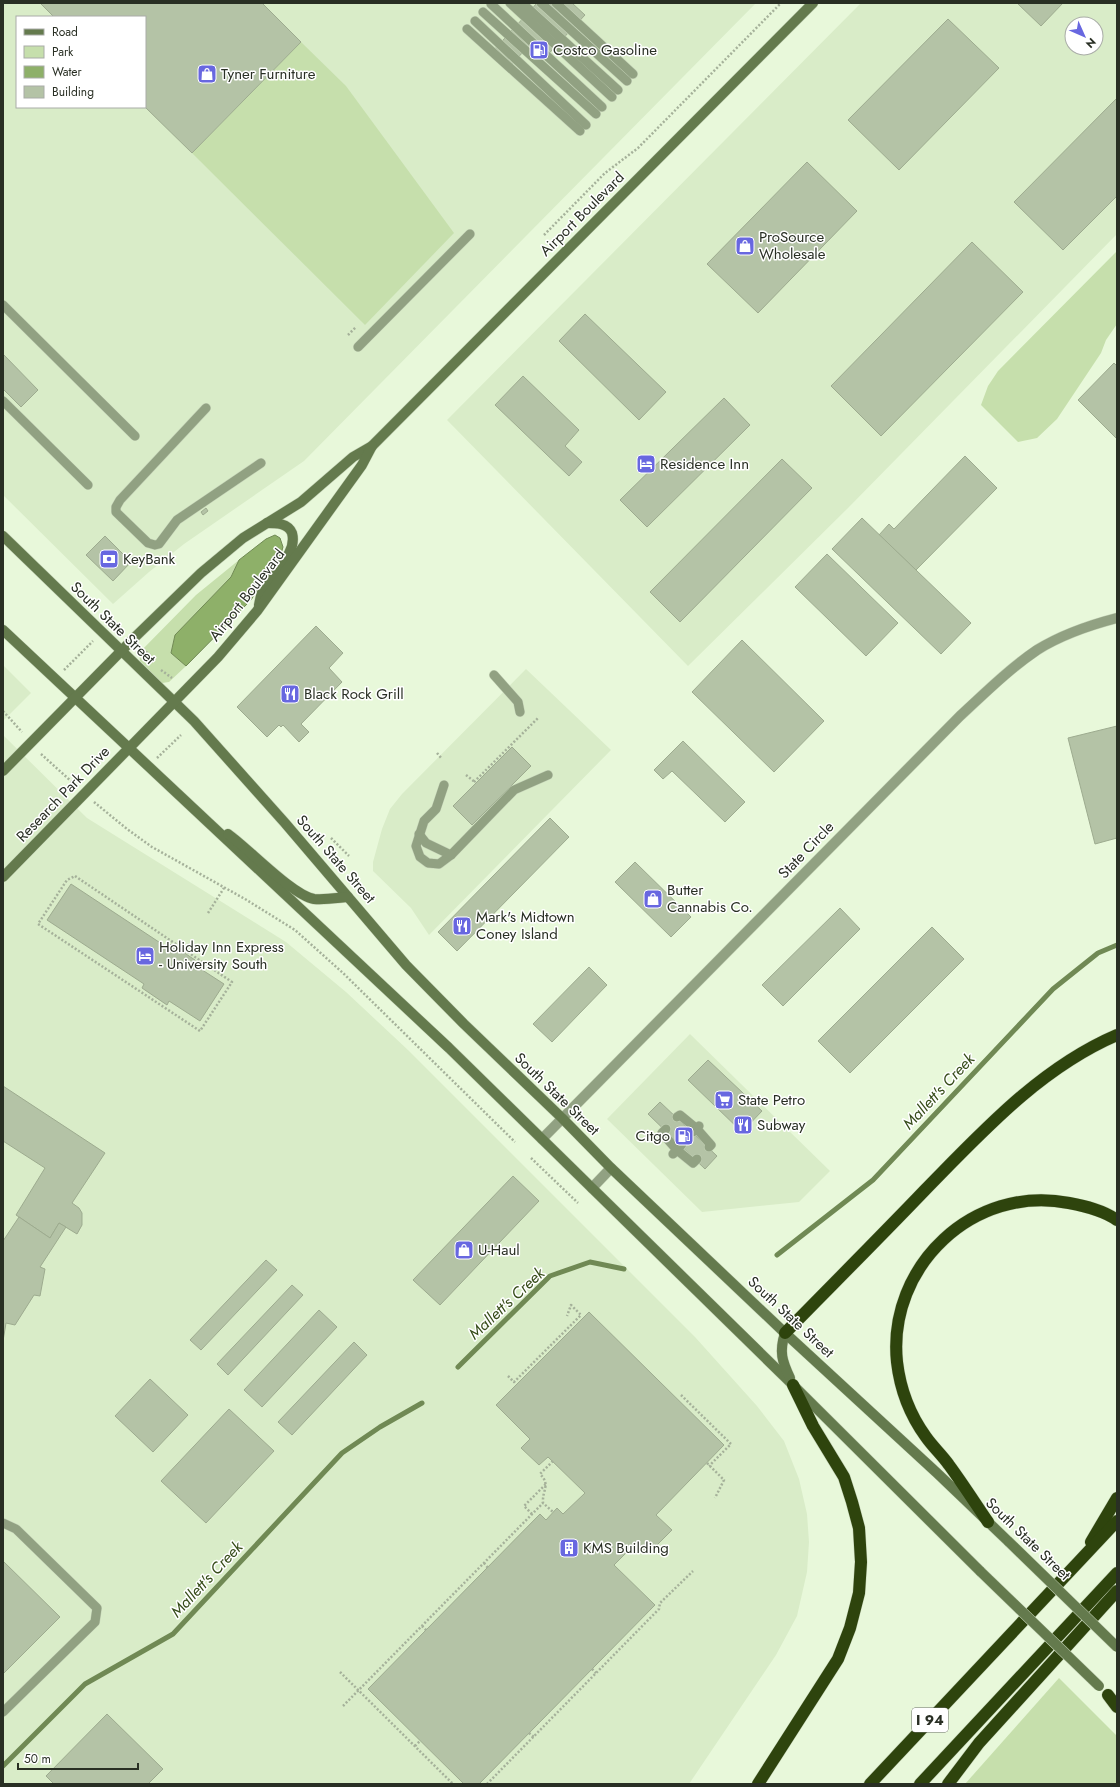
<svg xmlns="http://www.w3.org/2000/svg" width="1120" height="1787" font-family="Jost,sans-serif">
<rect width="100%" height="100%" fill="#e8f8da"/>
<!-- built -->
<g fill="#d9ecc8" fill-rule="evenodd">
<path d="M3,3h753l-452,458 -120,83 -35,28 -36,32 -110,-109zM17,17h128v90h-128z"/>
<path d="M861,3h256v231l-269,274 -160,158 -241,-246zM1072,24h24v24h-24z"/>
<polygon points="3,665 31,693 3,721"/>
<polygon points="526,669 611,750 429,935 411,908 373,871 373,862 382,829 390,809 402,794"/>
<polygon points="3,735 87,818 286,942 346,992 408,1050 695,1337 757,1406 784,1441 799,1479 807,1514 809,1542 807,1572 797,1616 776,1655 689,1784 3,1784"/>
<polygon points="690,1034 830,1171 799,1202 702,1212 607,1119"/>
</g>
<!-- green -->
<g fill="#c6dfac">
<polygon points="301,42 346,86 454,233 365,325 192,153"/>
<polygon points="1117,251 1117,324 1106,340 1101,353 1057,419 1037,438 1018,442 981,405 988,386 998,371"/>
<polygon points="239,560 231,577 175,635 171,653 186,666 169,682 162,683 140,661 139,653 196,595"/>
<polygon points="1059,1678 1117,1736 1117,1784 965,1784"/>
</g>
<!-- water -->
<polygon fill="#8eb069" stroke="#708954" points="275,535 280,538 283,547 281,554 251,600 186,666 171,653 175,635 231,577 239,560 266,539"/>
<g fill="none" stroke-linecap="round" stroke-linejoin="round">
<!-- stream -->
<g stroke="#708954" stroke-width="5">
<polyline points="777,1255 873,1180 1053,989 1098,953 1117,945"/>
<polyline points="458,1367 550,1276 590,1262 624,1269"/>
<polyline points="3,1766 85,1684 173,1634 342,1453 380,1427 422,1403"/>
</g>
</g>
<!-- building -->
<g fill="#b4c3a6" stroke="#9dab8f">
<polygon points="40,3 262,3 301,42 192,153 145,107 145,17 54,17"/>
<polygon points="537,3 572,3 585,15 540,63 525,50 509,67 493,51"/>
<polygon points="1017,3 1063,3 1041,26"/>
<polygon points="948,19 999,68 899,170 848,120"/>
<polygon points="1117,98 1117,196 1063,250 1014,202"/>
<polygon points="807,162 857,211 758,313 707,264"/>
<polygon points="972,242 1023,292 881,436 831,386"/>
<polygon points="585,314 666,392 639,420 559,341"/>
<polygon points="4,355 38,390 21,407 3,389 3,357"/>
<polygon points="1114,363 1117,366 1117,439 1078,400"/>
<polygon points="523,376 579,430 565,446 582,462 569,476 495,405"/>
<polygon points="724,398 750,425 647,527 620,500"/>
<polygon points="965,456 997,488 916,570 879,535 889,524 894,529"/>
<polygon points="782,459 812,488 680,622 650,592"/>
<polygon points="206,508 208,511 203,515 201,512"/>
<polygon points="862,518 971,623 941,654 832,549"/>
<polygon points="105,536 131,562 113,581 86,555"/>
<polygon points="827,554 898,623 866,656 795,587"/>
<polygon points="316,626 343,653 329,668 342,682 301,724 309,732 299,742 283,725 281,727 279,725 267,737 237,707"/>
<polygon points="742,640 824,721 774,772 692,692"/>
<polygon points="1117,726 1117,838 1095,844 1068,738"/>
<polygon points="683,741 745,802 725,822 672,771 663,779 654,770"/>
<polygon points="512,747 531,766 472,825 453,806"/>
<polygon points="550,818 569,837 457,951 438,932"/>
<polygon points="635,862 691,917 671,937 615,882"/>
<polygon points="71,884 168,948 171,944 195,960 193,964 224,984 200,1021 169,1001 167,1005 142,988 144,984 47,920"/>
<polygon points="840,908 860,929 783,1006 762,985"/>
<polygon points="932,927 964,959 850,1073 818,1041"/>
<polygon points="589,967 607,985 552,1042 533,1024"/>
<polygon points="708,1060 762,1111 742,1132 688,1080"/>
<polygon points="3,1086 105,1153 72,1203 79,1208 82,1213 82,1225 77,1234 59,1223 50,1238 16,1215 45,1168 3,1141"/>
<polygon points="660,1102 717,1156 705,1169 648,1114"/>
<polygon points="513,1176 539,1201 440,1305 413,1280"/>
<polygon points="19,1217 50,1238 59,1223 66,1227 40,1267 45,1269 40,1296 34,1295 15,1325 6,1323 3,1341 3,1241"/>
<polygon points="266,1260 277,1270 201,1350 190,1340"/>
<polygon points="292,1285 303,1295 228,1375 217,1364"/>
<polygon points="319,1310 337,1327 262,1407 244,1390"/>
<polygon points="589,1312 724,1445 656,1515 672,1530 648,1554 636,1543 614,1565 655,1605 479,1784 464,1784 368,1689 540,1514 546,1520 557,1508 563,1514 585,1493 548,1457 539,1465 521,1448 530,1439 496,1405"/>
<polygon points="354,1342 367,1355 292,1435 278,1422"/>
<polygon points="150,1379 188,1415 153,1452 115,1416"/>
<polygon points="229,1409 274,1451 206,1523 161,1481"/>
<polygon points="3,1561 60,1617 3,1674"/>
<polygon points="107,1714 163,1769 148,1784 54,1784 46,1776"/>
</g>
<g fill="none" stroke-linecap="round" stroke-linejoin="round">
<!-- lane casing -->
<g stroke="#c6d4b9" stroke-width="10">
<g id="lane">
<polyline points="510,3 612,97"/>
<polyline points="522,3 618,90"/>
<polyline points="541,3 627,81"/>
<polyline points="556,3 633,74"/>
<polyline points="491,4 602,107"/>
<polyline points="483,12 596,114"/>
<polyline points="475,21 586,125"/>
<polyline points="467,29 580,131"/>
<polyline points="3,305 135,436"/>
<polyline points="358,347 470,234"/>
<polyline points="3,401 88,485"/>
<polyline points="206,408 120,500 116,507 116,512 148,543 155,545 159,544 177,520 261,463"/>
<polyline points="494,675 518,702 520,712"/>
<polyline points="444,785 436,809 424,821 416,846 420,857 428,863 439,864 451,855 514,790 548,775"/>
<polyline points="419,834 426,843 451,855"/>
<polyline points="677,1117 680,1115 697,1129 693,1132"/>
<polyline points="699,1126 697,1129 711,1145 709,1147"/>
<polyline points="666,1129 662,1133 677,1150 682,1144"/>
<polyline points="673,1154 677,1150 693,1163 697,1159"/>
<polyline points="3,1523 16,1529 97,1608 95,1622 3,1712"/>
</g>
</g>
<!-- street casing -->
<g stroke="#c6d4b9" stroke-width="11">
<g id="street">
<path d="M542,1139l418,-423c25,-23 49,-47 77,-66 24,-15 53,-25 80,-32"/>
<polyline points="592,1188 611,1168"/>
</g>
</g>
<!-- secondary casing -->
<g stroke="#c6d4b9" stroke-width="11">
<g id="secondary">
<polyline points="3,536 194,721 285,823 406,965 464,1024 562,1118 611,1168 785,1333 937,1473 1009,1542"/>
<path d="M259,605c1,-5 2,-11 4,-15 8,-18 35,-35 29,-57 -4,-10 -16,-10 -25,-10"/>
<polyline points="3,630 449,1048 793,1385 981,1572"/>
<polyline points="3,771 133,639 201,573 243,538 301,502 353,457 372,446 813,3"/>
<path d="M228,834c21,15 64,61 86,65 11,1 23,-1 34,-2"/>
<polyline points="3,877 218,657 257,611 362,465 372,446"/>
<path d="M785,1333c-6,19 -3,28 5,45"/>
</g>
</g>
<!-- highway casing -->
<g stroke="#c6d4b9" stroke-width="13">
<g id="highway">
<path d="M785,1333c47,-48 94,-95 140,-143 57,-58 115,-122 192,-155"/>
<path d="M988,1522c-13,-19 -25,-38 -39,-57 -7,-10 -16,-18 -23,-28 -16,-22 -26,-49 -29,-75 -10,-96 77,-178 172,-159 16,3 34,7 48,17"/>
<polyline points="1091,1542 1117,1498"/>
<polyline points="1108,1695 1117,1707"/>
<polyline points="758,1784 838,1659 850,1628 859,1593 861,1562 859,1528 852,1502 844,1477 813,1426 793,1385"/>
<polyline points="870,1784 1117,1521"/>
<polyline points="920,1784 1117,1573"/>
<polyline points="948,1784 979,1743 1117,1591"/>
</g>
</g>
<!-- path -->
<g stroke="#a5b19a" stroke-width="2.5" stroke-dasharray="2 2" stroke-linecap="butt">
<polyline points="544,235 605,173 638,148 781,3"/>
<polyline points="348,335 356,327"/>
<polyline points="143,649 151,656 153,662"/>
<polyline points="64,670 93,641"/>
<polyline points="161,670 172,678"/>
<polyline points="3,711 22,732"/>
<polyline points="437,753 442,759"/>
<polyline points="41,754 72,782"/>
<polyline points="157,758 181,735"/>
<polyline points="466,775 475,782"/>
<polyline points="474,782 539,717"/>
<polyline points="94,802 127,829 152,847 245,899 295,930 343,973 515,1142"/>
<polyline points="331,838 349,856"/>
<polygon points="75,876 232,982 200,1031 38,924 67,880"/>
<polyline points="208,913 224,888"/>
<polyline points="184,952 189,944"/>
<polyline points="531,1158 578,1203"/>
<polyline points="508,1376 514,1382 581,1315 571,1305 567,1316"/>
<polyline points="681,1395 731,1444 709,1466"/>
<path d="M553,1461l-13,13c11,11 2,16 3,29l10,9"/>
<polyline points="707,1463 724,1480 715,1498"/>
<polyline points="532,1514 524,1506 546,1484"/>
<polyline points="484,1563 488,1568"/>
<polyline points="422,1626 426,1630"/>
<polyline points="592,1669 596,1673"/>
<polyline points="340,1672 453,1784"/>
<polyline points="343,1706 543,1503"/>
<polyline points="529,1733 534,1737"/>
<polyline points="415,1746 420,1741"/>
<polyline points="487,1784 659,1609 660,1603 693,1571"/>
</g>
<!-- lane -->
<use href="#lane" stroke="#91a182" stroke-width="9"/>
<!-- street -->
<use href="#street" stroke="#91a182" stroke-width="10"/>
<!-- secondary -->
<use href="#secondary" stroke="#647a4d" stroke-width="10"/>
<!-- highway -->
<use href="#highway" stroke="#2e440d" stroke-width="12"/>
<!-- secondary-bridge casing -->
<g stroke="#c6d4b9" stroke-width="11" stroke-linecap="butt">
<g id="secondary-bridge">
<polyline points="1009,1542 1117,1647"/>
<polyline points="981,1572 1099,1686"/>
</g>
</g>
<!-- secondary-bridge -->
<use href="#secondary-bridge" stroke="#647a4d" stroke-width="10"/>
</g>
<!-- icons -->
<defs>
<g id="fuel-square" transform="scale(1)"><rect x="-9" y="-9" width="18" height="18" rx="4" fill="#6867e0" stroke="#fff"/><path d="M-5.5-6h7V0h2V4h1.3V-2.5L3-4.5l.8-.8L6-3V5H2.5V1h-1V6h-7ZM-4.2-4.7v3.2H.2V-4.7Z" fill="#fff"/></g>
<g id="shop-square" transform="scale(1)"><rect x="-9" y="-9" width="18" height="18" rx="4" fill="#6867e0" stroke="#fff"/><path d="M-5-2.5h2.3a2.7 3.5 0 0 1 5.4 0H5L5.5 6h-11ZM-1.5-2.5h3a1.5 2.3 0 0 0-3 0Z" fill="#fff"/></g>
<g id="hotel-square" transform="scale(1)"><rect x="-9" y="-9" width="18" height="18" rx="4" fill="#6867e0" stroke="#fff"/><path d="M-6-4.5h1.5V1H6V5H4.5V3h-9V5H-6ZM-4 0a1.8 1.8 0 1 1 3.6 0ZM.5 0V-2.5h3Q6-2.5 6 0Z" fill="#fff"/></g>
<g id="bank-square" transform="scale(1)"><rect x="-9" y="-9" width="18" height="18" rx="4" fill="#6867e0" stroke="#fff"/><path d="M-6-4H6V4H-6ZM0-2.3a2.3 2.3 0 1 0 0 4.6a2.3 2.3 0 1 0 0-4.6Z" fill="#fff"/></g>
<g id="restaurant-square" transform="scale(1)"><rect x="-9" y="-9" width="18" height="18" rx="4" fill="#6867e0" stroke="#fff"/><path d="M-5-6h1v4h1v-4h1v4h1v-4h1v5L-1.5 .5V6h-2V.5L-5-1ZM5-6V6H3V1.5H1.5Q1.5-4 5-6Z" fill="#fff"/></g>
<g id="supermarket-square" transform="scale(1)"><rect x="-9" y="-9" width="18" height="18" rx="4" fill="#6867e0" stroke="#fff"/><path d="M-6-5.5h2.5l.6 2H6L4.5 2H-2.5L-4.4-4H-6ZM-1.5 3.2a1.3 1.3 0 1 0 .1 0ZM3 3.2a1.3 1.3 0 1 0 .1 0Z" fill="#fff"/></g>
<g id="building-square" transform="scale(1)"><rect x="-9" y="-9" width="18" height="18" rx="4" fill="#6867e0" stroke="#fff"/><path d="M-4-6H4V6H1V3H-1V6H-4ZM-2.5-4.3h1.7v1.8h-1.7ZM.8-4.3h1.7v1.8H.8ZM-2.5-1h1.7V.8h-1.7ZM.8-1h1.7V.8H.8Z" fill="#fff"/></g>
</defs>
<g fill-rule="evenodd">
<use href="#fuel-square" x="539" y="50"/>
<use href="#shop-square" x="207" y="74"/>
<use href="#shop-square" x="745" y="246"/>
<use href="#hotel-square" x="646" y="464"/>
<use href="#bank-square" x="109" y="559"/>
<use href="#restaurant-square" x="290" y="694"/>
<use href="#shop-square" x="653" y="899"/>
<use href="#restaurant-square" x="462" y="926"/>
<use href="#hotel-square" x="145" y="956"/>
<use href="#supermarket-square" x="724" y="1100"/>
<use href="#restaurant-square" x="743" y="1125"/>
<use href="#fuel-square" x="684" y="1136"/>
<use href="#shop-square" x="464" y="1250"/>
<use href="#building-square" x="569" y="1548"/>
</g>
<g text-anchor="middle" stroke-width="3" stroke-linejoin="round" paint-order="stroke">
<!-- shield labels -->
<rect fill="#fff" stroke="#696d66" stroke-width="1" x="912" y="1708" width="36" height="24" rx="3"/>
<g font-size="14" font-weight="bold" fill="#292f24">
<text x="930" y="1725">I 94</text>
</g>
<!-- poi labels -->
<g font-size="15" fill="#292f24" stroke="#fff" text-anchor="start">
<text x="553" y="55">Costco Gasoline</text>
<text x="221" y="79">Tyner Furniture</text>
<text x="759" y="242">ProSource<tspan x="759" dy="17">Wholesale</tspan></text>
<text x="660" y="469">Residence Inn</text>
<text x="123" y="564">KeyBank</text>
<text x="304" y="699">Black Rock Grill</text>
<text x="667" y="895">Butter<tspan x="667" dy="17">Cannabis Co.</tspan></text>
<text x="476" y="922">Mark's Midtown<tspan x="476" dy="17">Coney Island</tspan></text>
<text x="159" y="952">Holiday Inn Express<tspan x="159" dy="17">- University South</tspan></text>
<text x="738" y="1105">State Petro</text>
<text x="757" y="1130">Subway</text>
<text x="670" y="1141" text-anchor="end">Citgo</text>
<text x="478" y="1255">U-Haul</text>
<text x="583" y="1553">KMS Building</text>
</g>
<!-- street labels -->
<g font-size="15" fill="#292f24" stroke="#fff">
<text transform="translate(582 214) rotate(-45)" y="5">Airport Boulevard</text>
<text transform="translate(247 595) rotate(-52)" y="5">Airport Boulevard</text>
<text transform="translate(113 623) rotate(44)" y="5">South State Street</text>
<text transform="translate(63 794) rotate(-46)" y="5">Research Park Drive</text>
<text transform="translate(806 850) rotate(-46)" y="5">State Circle</text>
<text transform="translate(336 859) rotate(49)" y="5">South State Street</text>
<text transform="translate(557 1094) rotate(44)" y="5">South State Street</text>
<text transform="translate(791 1317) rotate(43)" y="5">South State Street</text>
<text transform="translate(1028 1539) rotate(44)" y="5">South State Street</text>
</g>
<!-- water labels -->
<g font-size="16" font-style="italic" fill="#364c19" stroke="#fff">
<text transform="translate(938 1091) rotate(-47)" y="6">Mallett's Creek</text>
<text transform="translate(506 1303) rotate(-43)" y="6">Mallett's Creek</text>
<text transform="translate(206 1579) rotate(-47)" y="6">Mallett's Creek</text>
</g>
</g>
<!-- border -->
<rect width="1120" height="1787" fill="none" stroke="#292f24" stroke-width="8"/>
<!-- legend -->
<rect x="16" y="16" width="130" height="92" fill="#ffffff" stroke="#a9aca7"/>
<rect x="24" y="29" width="20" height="6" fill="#647a4d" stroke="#a9aca7"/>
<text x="52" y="36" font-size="12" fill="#292f24">Road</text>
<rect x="24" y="46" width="20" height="12" fill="#c6dfac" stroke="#a9aca7"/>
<text x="52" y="56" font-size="12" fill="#292f24">Park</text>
<rect x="24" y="66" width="20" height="12" fill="#8eb069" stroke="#a9aca7"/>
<text x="52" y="76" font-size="12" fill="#292f24">Water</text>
<rect x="24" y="86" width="20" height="12" fill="#b4c3a6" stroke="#a9aca7"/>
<text x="52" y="96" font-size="12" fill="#292f24">Building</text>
<!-- north arrow -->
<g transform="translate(1084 36) rotate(135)"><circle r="19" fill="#ffffff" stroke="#a9aca7"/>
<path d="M0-3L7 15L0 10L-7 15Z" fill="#6867e0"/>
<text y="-6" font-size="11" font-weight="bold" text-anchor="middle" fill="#292f24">N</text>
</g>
<!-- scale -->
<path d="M18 1763v6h120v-6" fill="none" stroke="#292f24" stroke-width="2"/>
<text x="24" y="1763" font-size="12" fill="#292f24" stroke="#ffffff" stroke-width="3" paint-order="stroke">50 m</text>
</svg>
